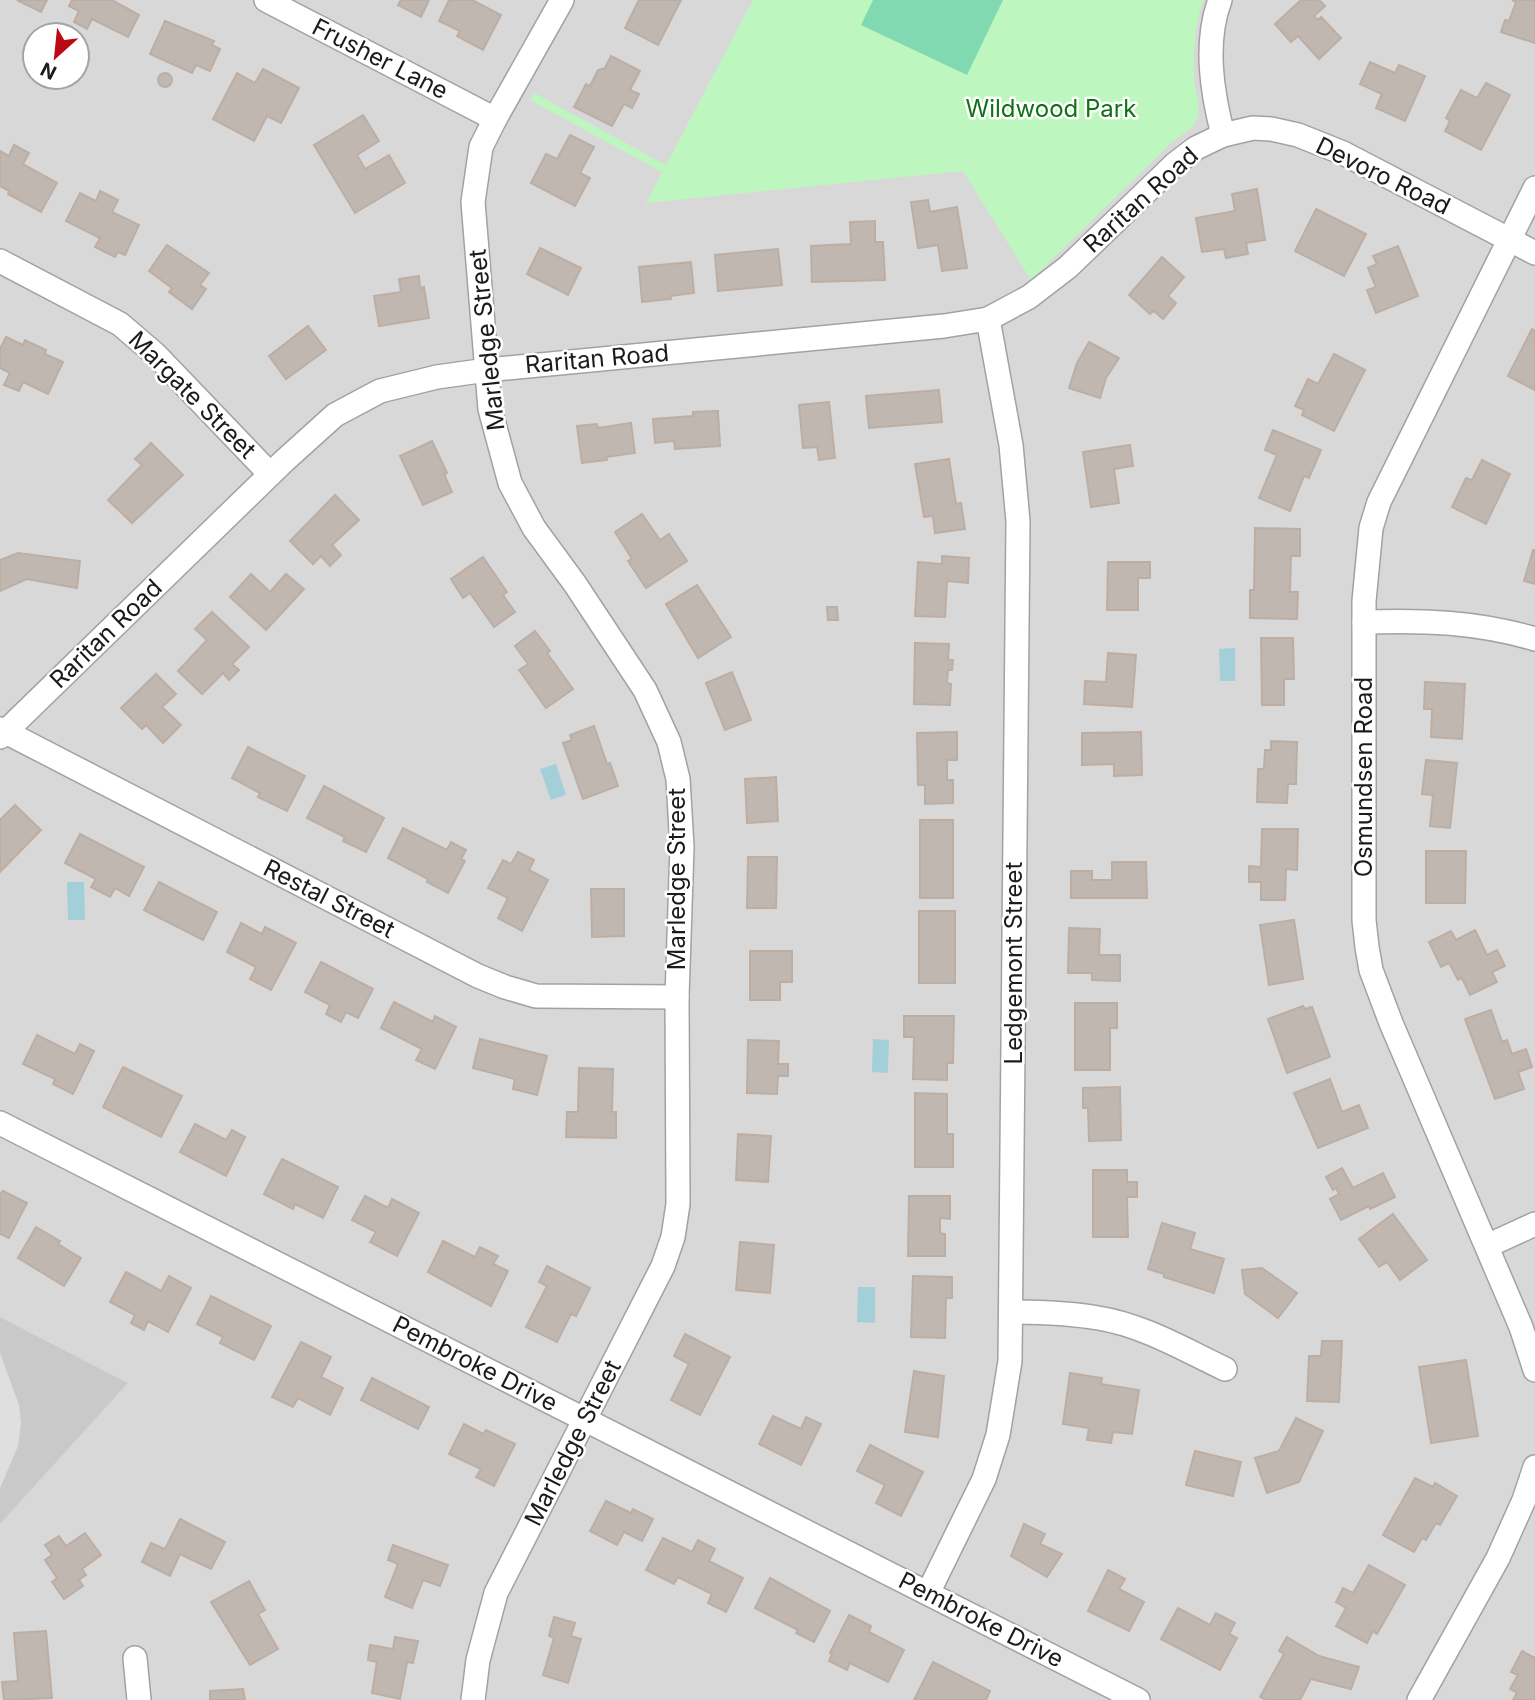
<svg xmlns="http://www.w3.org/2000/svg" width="1535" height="1700" font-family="Inter,sans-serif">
<rect width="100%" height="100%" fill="#ece8e1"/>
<!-- residential -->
<path fill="#d9d8d8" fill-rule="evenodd" d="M0,0h1535v1700h-1535v-176l128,-141 -128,-66zM35,35h42v42h-42z"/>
<!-- religious -->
<polygon fill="#c9c9c9" points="0,1317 128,1383 0,1524"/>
<!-- park -->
<path fill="#bef6bf" d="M753,0h450c-8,25 -10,50 -9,76 0,14 8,30 3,43 -5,11 -15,16 -24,22l-142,139 -68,-109 -317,32 16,-31 -132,-72 4,-7 132,72z"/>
<!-- pitch -->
<polygon fill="#81d9b2" points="873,0 1003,0 967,75 861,25"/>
<!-- parking -->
<polygon fill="#dfdfdf" points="0,1353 19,1405 21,1423 18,1446 0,1488"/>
<!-- water -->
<g fill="#a3cfd8">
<polygon points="1235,648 1235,681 1220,681 1219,649"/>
<polygon points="556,764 566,795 551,800 540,769"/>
<polygon points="67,882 84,882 85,920 68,920"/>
<polygon points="873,1039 889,1040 888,1073 872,1072"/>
<polygon points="858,1287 875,1287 875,1323 857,1322"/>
</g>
<!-- building -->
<g fill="#c0b7b1" stroke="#bdaea4" stroke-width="2">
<polygon points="17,0 47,0 41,12"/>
<polygon points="72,0 112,0 139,15 128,37 92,19 87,29 74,22 79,11 69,6"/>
<polygon points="401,0 429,0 421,17 398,5"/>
<polygon points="449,0 472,0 501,15 483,50 457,36 460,31 439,21"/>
<polygon points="639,0 681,0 658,45 625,28"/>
<polygon points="1301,0 1319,0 1325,6 1314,16 1318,20 1321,17 1341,38 1319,59 1298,36 1291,42 1275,24"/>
<polygon points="1512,0 1535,0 1535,43 1501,32 1505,20 1509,21 1516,2"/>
<polygon points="165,21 214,41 212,45 220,49 210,71 196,65 192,73 150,54"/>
<polygon points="611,56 640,71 630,90 639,94 632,108 624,104 612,126 574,107 586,84 590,86 598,70 605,68"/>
<polygon points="1370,62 1395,73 1399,65 1425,76 1405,121 1376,108 1382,94 1360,84"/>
<polygon points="263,69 299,88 281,123 267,116 254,141 213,119 237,73 255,83"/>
<circle cx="165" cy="80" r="7"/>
<polygon points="1486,83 1510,95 1481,150 1445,131 1450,121 1446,118 1461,90 1477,98"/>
<polygon points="363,115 379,141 357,155 365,169 389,155 405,183 355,213 314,145"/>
<polygon points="570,135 594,147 580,173 590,178 575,206 531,183 546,154 557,159"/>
<polygon points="14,145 29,153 23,164 57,183 41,212 8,194 9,191 0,186 0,151 9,156"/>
<polygon points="1257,189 1265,240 1246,243 1248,254 1226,258 1224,249 1202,252 1196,218 1235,211 1232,194"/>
<polygon points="100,191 118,200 112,212 139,225 125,255 118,252 115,257 95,247 100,238 66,221 80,193 96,201"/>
<polygon points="928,200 930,212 957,207 967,268 942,271 938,245 918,248 911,202"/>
<polygon points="1316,209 1366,234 1344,276 1295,251"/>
<polygon points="875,221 875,242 883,242 885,280 812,282 811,246 851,244 850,222"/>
<polygon points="167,245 209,273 200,285 206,289 192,309 169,292 172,288 149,271"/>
<polygon points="1398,246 1418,296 1376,313 1367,290 1376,287 1368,268 1377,264 1373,256"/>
<polygon points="540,248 581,268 568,295 527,274"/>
<polygon points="778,249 782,285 718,291 715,255"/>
<polygon points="1162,257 1184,277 1168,296 1176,303 1163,319 1154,311 1150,314 1129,295"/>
<polygon points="691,262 694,293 670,296 671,299 642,302 639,267"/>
<polygon points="419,276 420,288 424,287 429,318 379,326 374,296 401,292 399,279"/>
<polygon points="308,326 326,350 286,379 269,356"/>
<polygon points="1532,329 1535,331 1535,390 1508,376"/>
<polygon points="6,337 23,345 25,340 46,350 45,354 63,362 48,394 23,382 19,391 4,385 10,373 0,368 0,349"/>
<polygon points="1089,342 1119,358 1106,378 1100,398 1069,388 1077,363"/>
<polygon points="1334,354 1365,370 1334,431 1302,415 1304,410 1295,406 1308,379 1318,384"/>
<polygon points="939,390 942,422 869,428 866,396"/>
<polygon points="829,402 835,458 819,460 817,447 803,448 799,405"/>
<polygon points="718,411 720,446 675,449 674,441 655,443 653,419 693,416 693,412"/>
<polygon points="631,423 635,453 606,457 607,460 582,463 577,426 597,424 598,428"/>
<polygon points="1273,430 1321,450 1309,478 1304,476 1290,511 1259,498 1277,455 1265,450"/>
<polygon points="432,441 447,473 444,474 452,492 423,505 400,456"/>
<polygon points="151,443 183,475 132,523 108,500 142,465 135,459"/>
<polygon points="1130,445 1133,466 1114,469 1119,503 1091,507 1083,452"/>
<polygon points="949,459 956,504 961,503 965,529 935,533 933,516 924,517 915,464"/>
<polygon points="1482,460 1510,474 1486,524 1452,507 1466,478 1472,480"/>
<polygon points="335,495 359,520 332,545 341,555 330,566 321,556 313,564 290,541"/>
<polygon points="642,514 660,540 669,534 687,561 646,588 628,561 632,559 615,532"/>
<polygon points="1255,528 1300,529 1300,556 1291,556 1290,592 1298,592 1297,619 1250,618 1250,590 1254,590"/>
<polygon points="1533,550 1535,550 1535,584 1524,581"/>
<polygon points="18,553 80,561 77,588 27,579 0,591 0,560"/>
<polygon points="942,556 969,558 968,583 947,581 945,617 915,616 918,562 942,564"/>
<polygon points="483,557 507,592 503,595 515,612 494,627 470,593 463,598 451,579"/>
<polygon points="1108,562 1150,562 1150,578 1138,578 1138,610 1107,610"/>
<polygon points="251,574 270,592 286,574 304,589 266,630 230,597"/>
<polygon points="697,585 731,637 698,658 666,604"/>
<polygon points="827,607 837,607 838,620 828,620"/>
<polygon points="212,612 249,647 232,664 239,670 229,680 223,673 202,694 178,671 207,640 195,629"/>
<polygon points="535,631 550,651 547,653 573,689 546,708 519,670 528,664 515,646"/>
<polygon points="1261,638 1293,638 1294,679 1284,679 1284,705 1262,705"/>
<polygon points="915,643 949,644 948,660 953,660 952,670 948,670 947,683 951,684 950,705 914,704"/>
<polygon points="1108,653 1136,655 1132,707 1084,704 1085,681 1106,682"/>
<polygon points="732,672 751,720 725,730 706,683"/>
<polygon points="156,674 176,694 162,707 181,725 163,743 146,725 142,729 121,708"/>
<polygon points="1425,682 1465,684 1462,739 1431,737 1432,709 1424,709"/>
<polygon points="594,726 607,764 610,763 618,786 583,799 563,743 572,740 570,735"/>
<polygon points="957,732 957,760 947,760 947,780 953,780 953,803 925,804 925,785 918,785 917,733"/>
<polygon points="1141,732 1142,775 1114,776 1114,764 1082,765 1082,733"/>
<polygon points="1271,741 1297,742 1296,784 1288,784 1287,803 1257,802 1258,769 1264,769 1265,750 1271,750"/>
<polygon points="248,747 305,776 287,811 258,797 260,793 232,778"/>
<polygon points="1426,760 1457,763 1450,828 1430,826 1433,795 1422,794"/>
<polygon points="776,777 778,821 747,823 745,779"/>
<polygon points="324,786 384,818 366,852 343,841 345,837 307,818"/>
<polygon points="15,805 41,830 0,872 0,820"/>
<rect x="920" y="820" width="33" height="78"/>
<polygon points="403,828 447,850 451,842 466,850 461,859 465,861 448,893 427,882 428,879 388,858"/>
<polygon points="1262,829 1298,829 1297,870 1286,869 1285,900 1261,900 1261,882 1249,882 1249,866 1261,867"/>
<polygon points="80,834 144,867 129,896 115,888 110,897 91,887 96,879 65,863"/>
<polygon points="1426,851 1466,851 1465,903 1426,903"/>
<polygon points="518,852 534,860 529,870 548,880 522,931 498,918 508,898 488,888 503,860 511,864"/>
<polygon points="748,857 777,857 776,908 747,908"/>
<polygon points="1112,862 1146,862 1147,898 1071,898 1071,871 1092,871 1092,880 1112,880"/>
<polygon points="159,882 217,912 203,940 144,910"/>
<polygon points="591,889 624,889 624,936 592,937"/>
<rect x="919" y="911" width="36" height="72"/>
<polygon points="1294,920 1303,979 1269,985 1260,925"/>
<polygon points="241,923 262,934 265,927 296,943 271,990 250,979 256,967 227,952"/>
<polygon points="1069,928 1100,929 1099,955 1120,955 1120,981 1092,980 1092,973 1068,973"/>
<polygon points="1475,930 1487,955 1497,950 1505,966 1492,972 1497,982 1470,995 1462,978 1458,980 1449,963 1441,967 1429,942 1451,931 1456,940"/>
<polygon points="750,951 792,951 792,982 780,982 780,1000 750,1000"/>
<polygon points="321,962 373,989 358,1018 346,1012 341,1022 326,1014 330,1005 305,992"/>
<polygon points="394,1002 433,1022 435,1016 456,1027 435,1069 416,1060 422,1049 381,1028"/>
<polygon points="1075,1003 1117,1003 1117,1028 1110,1028 1110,1070 1075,1070"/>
<polygon points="1303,1006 1305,1009 1312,1007 1330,1057 1287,1073 1268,1019"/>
<polygon points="1491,1010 1502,1042 1507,1040 1512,1054 1526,1049 1532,1067 1518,1072 1524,1089 1495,1099 1465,1019"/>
<polygon points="904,1016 954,1016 953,1063 947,1063 947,1080 913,1079 914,1037 904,1037"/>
<polygon points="37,1035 75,1054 80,1044 94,1051 73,1094 53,1084 55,1079 23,1064"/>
<polygon points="480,1039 547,1056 537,1095 513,1089 515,1079 473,1068"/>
<polygon points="748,1040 779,1041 778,1064 788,1064 788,1076 778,1076 777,1094 747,1093"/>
<polygon points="123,1067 182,1096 161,1137 103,1107"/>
<polygon points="579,1068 613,1069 612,1112 616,1112 616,1138 566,1137 567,1112 578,1112"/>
<polygon points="1330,1079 1342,1112 1359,1105 1368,1128 1318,1148 1294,1093"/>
<polygon points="1120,1087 1121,1140 1089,1141 1088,1108 1083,1108 1083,1088"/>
<polygon points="915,1093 947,1094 947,1134 953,1134 953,1167 915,1167"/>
<polygon points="195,1124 226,1140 232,1130 245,1137 226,1176 180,1152"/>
<polygon points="738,1134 771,1136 768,1182 736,1180"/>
<polygon points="282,1159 338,1187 323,1218 295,1204 293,1209 264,1194"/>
<polygon points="1342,1168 1353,1188 1383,1173 1395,1197 1370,1209 1369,1206 1341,1220 1330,1199 1339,1194 1336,1188 1333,1190 1326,1177"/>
<polygon points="1093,1170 1127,1170 1127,1182 1137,1182 1137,1197 1127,1197 1128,1237 1093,1237"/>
<polygon points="3,1191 27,1203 9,1238 0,1234 0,1194"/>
<polygon points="365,1196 388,1208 392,1199 419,1213 397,1256 370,1242 376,1232 352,1220"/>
<polygon points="909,1196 950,1196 950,1219 940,1218 940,1233 945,1234 945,1256 908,1256"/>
<polygon points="1393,1214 1427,1260 1400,1280 1387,1262 1379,1267 1359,1239"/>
<polygon points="1162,1223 1195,1233 1190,1249 1224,1259 1214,1293 1164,1277 1164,1274 1148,1269"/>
<polygon points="36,1227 60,1241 58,1244 81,1258 64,1286 18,1258"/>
<polygon points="443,1241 475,1257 480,1247 498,1256 493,1264 508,1271 491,1306 428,1272"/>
<polygon points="740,1242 774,1245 770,1293 736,1290"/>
<polygon points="547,1266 590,1288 576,1316 571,1314 557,1342 526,1327 547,1286 539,1282"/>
<polygon points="1262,1268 1297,1293 1278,1318 1245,1294 1242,1270"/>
<polygon points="126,1272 161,1291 169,1276 191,1288 168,1332 148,1321 144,1330 131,1323 135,1315 110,1302"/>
<polygon points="913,1276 952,1277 952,1298 946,1298 945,1338 911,1337"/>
<polygon points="211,1296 271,1326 254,1360 220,1343 223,1337 197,1324"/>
<polygon points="685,1334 730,1357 700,1415 671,1400 689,1364 674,1356"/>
<polygon points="1322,1341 1342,1341 1339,1402 1307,1401 1309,1356 1321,1356"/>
<polygon points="301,1342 331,1357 321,1377 343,1388 330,1415 298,1398 293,1407 272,1397"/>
<polygon points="1466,1360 1478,1436 1431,1443 1419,1367"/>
<polygon points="914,1371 944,1376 938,1437 905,1432"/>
<polygon points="1070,1373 1102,1378 1101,1384 1139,1390 1132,1434 1113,1432 1111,1443 1087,1440 1089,1428 1063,1424"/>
<polygon points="372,1378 429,1407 418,1429 361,1400"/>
<polygon points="773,1416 801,1429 806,1417 821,1424 801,1465 759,1444"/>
<polygon points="1296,1418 1323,1431 1299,1482 1267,1493 1255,1458 1279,1451"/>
<polygon points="464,1424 483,1434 486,1430 515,1444 494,1486 476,1477 481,1469 449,1454"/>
<polygon points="870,1445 923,1472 901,1516 876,1503 885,1485 857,1471"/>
<polygon points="1195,1451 1241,1462 1233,1496 1186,1485"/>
<polygon points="1415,1478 1433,1487 1435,1483 1457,1496 1440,1525 1436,1523 1426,1540 1422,1538 1414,1552 1383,1535"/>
<polygon points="606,1501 631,1513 633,1509 653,1519 642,1541 624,1532 617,1545 590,1531"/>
<polygon points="180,1519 225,1542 211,1569 180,1554 170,1576 142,1562 151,1543 165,1549"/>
<polygon points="1024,1524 1045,1534 1040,1544 1062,1554 1047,1577 1011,1556"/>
<polygon points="85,1533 101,1555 82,1569 86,1575 79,1580 83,1586 64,1599 52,1582 57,1578 45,1560 52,1555 45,1545 59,1536 66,1546"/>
<polygon points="663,1538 692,1552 698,1540 715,1549 709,1561 743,1578 726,1612 708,1603 712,1594 678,1577 674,1584 646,1570"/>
<polygon points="393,1545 448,1565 440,1586 423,1580 412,1608 385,1597 398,1564 388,1560"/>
<polygon points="1369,1565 1405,1585 1377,1634 1373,1631 1367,1643 1336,1626 1346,1608 1336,1602 1343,1588 1353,1593"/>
<polygon points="1108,1570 1125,1579 1119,1589 1144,1602 1129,1631 1088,1611"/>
<polygon points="770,1578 830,1611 814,1642 796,1633 798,1630 755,1608"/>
<polygon points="249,1581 265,1610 258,1614 278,1649 250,1665 211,1602"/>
<polygon points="1178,1608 1210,1625 1216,1613 1235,1623 1229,1634 1237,1638 1220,1670 1161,1639"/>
<polygon points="849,1615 871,1626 869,1632 904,1650 888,1682 850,1663 847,1670 829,1661 832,1654 830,1653"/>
<polygon points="554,1617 575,1623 571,1636 581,1639 568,1683 543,1675 554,1638 549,1636"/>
<polygon points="46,1631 52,1698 4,1700 2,1682 18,1681 14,1633"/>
<polygon points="395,1637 418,1641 413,1663 407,1662 400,1699 372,1693 377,1662 368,1660 370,1645 393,1649"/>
<polygon points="1287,1637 1319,1656 1359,1667 1351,1689 1311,1679 1300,1700 1266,1700 1260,1697 1284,1654 1279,1651"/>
<polygon points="1522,1651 1535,1658 1535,1700 1513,1700 1517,1693 1510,1689 1518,1675 1511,1672"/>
<polygon points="933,1662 990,1691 986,1700 914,1700"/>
<polygon points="243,1689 245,1700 210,1700 210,1691"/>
</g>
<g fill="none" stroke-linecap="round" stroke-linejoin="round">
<!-- minor casing -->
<g stroke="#a2a2a2" stroke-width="26">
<g id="minor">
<polyline points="266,0 495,119"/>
<path d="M1220,0c-16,43 -8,92 3,135"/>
<polyline points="1535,188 1379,502 1371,528 1364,601 1364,920 1367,947 1371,970 1391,1023 1521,1327 1535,1370"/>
<polyline points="0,261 120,324 155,354 270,474"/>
<path d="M1364,622c59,-2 114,0 171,17"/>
<polyline points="0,729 478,976 505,987 536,996 677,997"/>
<polyline points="0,737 284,461 335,415 380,391 437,377 487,370 944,326 988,319 1029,297 1068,267 1175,164 1196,148 1223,135 1253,128 1271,129 1298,135 1343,153 1535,253"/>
<polyline points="0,1123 1138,1700"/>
<polyline points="1487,1246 1535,1224"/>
<path d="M1011,1312c29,0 58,1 87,6 45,7 87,32 127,51"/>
<polyline points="928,1593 984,1479 998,1435 1010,1361 1018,521 1011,445 988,319"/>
<polyline points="135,1658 139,1700"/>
<polyline points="473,1700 478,1660 496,1593 663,1266 673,1237 678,1204 677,997 682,847 678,779 669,742 645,690 575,584 534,528 510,483 490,409 473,202 481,147 495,119 562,0"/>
<polyline points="1419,1700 1498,1558 1524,1500 1535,1467"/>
</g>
</g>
<!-- minor -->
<use href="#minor" stroke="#fff" stroke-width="23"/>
</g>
<g text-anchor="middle" stroke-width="5" stroke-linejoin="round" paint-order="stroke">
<!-- street labels -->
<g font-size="24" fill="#1b1b1b" stroke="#fff">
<text transform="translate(380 59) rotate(27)" y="8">Frusher Lane</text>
<text transform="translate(1383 176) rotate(26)" y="8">Devoro Road</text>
<text transform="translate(1141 200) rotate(-42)" y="8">Raritan Road</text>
<text transform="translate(487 340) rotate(-96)" y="8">Marledge Street</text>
<text transform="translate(597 359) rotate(-5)" y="8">Raritan Road</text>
<text transform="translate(192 395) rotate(45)" y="8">Margate Street</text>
<text transform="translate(106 634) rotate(-44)" y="8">Raritan Road</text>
<text transform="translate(1364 777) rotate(-90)" y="8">Osmundsen Road</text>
<text transform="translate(677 879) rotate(-90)" y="8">Marledge Street</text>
<text transform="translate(329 899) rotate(27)" y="8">Restal Street</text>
<text transform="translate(1014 963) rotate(-90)" y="8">Ledgemont Street</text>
<text transform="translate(475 1364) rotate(27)" y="8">Pembroke Drive</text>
<text transform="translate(573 1443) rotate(-63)" y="8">Marledge Street</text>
<text transform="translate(981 1620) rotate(27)" y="8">Pembroke Drive</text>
</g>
<!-- park labels -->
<g font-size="24" fill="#107213" stroke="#fff">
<text x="1051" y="117">Wildwood Park</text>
</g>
</g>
<!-- north arrow -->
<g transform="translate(56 56) rotate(207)"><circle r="33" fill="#ffffff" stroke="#a4a4a4" stroke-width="2"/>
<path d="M0-5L12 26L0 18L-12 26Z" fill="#bd0913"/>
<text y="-10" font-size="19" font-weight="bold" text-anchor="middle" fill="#1b1b1b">N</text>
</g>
</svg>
